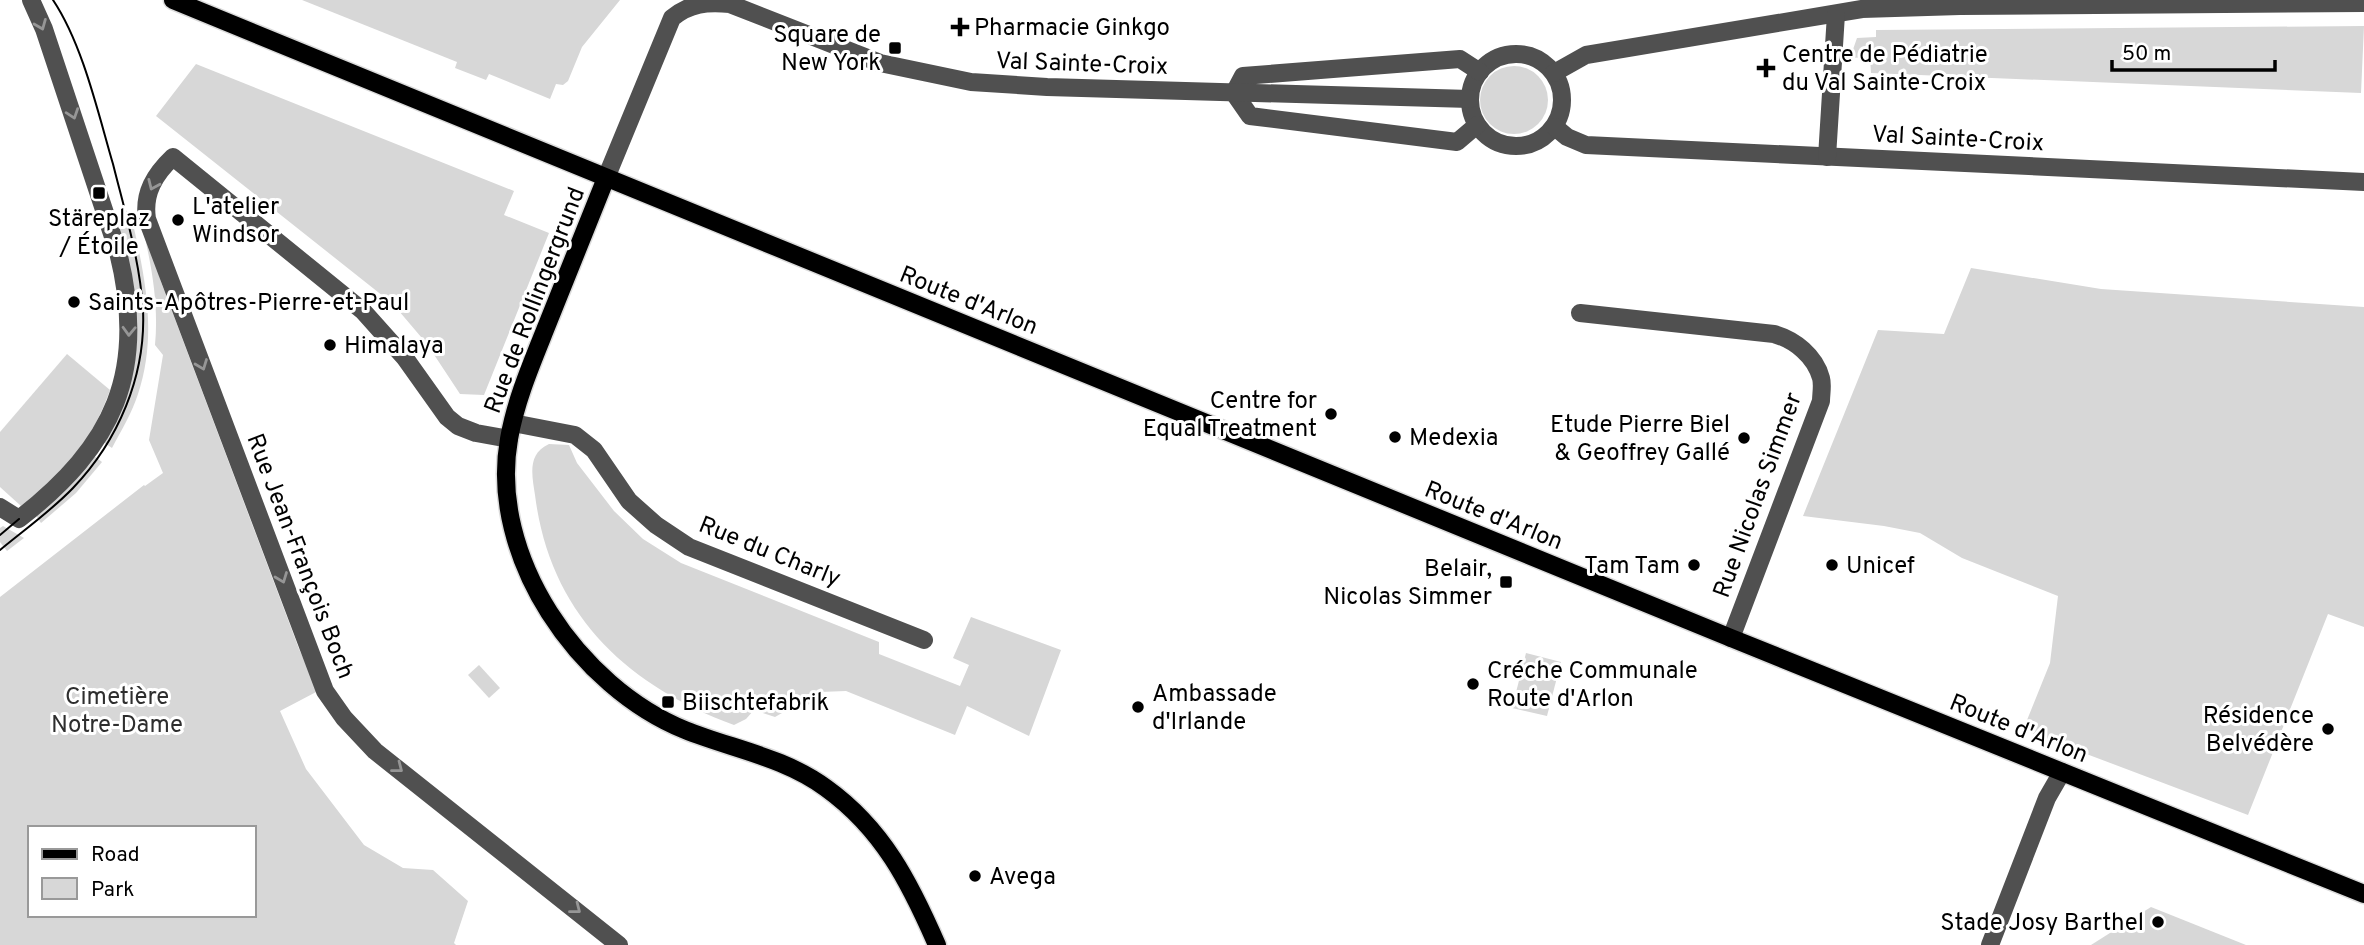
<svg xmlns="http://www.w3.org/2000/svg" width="2364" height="945" font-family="Overpass,sans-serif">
<rect width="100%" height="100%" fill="#fff"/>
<!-- green -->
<g fill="#d7d7d7" fill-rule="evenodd">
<polygon points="302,0 620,0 582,47 568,81 563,85 556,84 550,99 489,74 486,80 455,68 457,62"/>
<polygon points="2364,26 2361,93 1871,73 1870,57 1850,58 1857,38 1876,37 1876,30"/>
<polygon points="196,64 514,191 504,215 549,233 484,395 460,394 427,344 393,304 156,116"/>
<circle cx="1514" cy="100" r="34"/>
<path d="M141,221l6,9 14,52 138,367 19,42 -38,20 26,58 58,76 39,23 30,2 35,31 -14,42 2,2h-456v-348l144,-112 1,1 18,-13 -14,-33 14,-85 -8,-10c4,-42 -4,-83 -14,-124zM30,828h224v87h-224z"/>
<path d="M133,224c13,57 24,113 5,170 -6,19 -17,37 -26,54l-9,-6 33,-113 -3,-43 -16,-58z"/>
<polygon points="1971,268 2101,289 2364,307 2364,627 2328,614 2248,815 2023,730 2050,663 2058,596 1962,558 1920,533 1884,526 1803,516 1878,330 1944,334"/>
<path d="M67,354l43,36c-16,46 -47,89 -89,116l-21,-19v-55z"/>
<path d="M549,444l20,1 8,18 37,48 29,28 38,24 198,79v12l81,32 9,-21 -16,-7 18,-41 90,33 -32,86 -62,-30 -12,29 -109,-44 -26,1 -12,13 -19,4 -14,8 -21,-7 -8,9 -12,6c-108,-40 -184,-111 -199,-230 -3,-20 -8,-41 14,-51z"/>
<polygon points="94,456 102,462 76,493 41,523 35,514"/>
<polygon points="3,526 24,538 7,551 0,542 0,528"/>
<polygon points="1526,653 1561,662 1547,716 1512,708"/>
<polygon points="479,665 500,688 489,698 468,675"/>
<polygon points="2151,907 2246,945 2091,945"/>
</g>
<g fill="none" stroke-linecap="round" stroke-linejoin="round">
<!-- major casing -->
<g stroke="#dbdbdb" stroke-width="21">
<g id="major">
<polyline points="173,0 1731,638 2364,894"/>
<path d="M606,178c-19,47 -38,94 -57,142 -15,38 -33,78 -40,119 -21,118 70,248 176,291 47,19 99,27 141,58 57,41 84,95 111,157"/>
</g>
</g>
<!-- minor -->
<g stroke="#505050" stroke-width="18">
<circle cx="1516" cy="100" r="46"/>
<polyline points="1554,73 1586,55 1862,9 1960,6 2364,3"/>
<polyline points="1477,125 1457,142 1250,116 1234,93 1243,76 1460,59 1480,72"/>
<polyline points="1555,127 1567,137 1586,145 2364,182"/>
<polyline points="1827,157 1836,14"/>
<path d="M606,178l66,-160c18,-15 35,-16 58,-14l150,59 91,19 76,5 423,12"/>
<path d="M1580,313l194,21c21,6 41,22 47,44 2,7 0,16 0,23l-90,237"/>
<polyline points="513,423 575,435 594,450 629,501 656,525 689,547 924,640"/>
<path d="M509,439l-33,-6 -18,-7 -11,-9 -42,-59 -42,-47 -190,-154c-18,17 -30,36 -26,62l178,472 19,27 31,33 244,194"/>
<path d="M0,507l19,12c95,-74 129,-147 99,-267l-74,-223 -13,-29"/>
<polyline points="1990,945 2047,798 2062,772"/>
</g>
<!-- major -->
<use href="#major" stroke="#000" stroke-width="18"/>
<!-- tram -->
<g stroke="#000" stroke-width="2">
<polyline points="0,535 19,519"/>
<path d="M0,550c24,-20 51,-39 73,-62 45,-47 73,-112 70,-178 -3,-49 -18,-98 -30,-146 -15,-51 -30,-119 -60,-164"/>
</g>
</g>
<!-- one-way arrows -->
<defs><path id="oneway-chevron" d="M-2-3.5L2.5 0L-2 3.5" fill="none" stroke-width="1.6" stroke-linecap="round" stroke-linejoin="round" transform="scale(1.75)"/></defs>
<g stroke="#969696">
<use href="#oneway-chevron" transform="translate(41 25) rotate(68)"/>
<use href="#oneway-chevron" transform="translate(73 114) rotate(71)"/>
<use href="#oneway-chevron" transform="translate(153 185) rotate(114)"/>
<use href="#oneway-chevron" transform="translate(129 331) rotate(92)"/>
<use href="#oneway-chevron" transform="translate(202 365) rotate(69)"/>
<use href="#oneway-chevron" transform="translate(282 578) rotate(69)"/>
<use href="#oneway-chevron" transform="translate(398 768) rotate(38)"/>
<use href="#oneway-chevron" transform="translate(576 909) rotate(38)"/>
</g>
<!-- markers -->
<g fill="#000" stroke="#fff" stroke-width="2.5">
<path d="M956.5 16.5h7v7h7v7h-7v7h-7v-7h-7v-7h7z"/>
<rect x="888" y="41" width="14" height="14" rx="3.5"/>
<path d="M1762.5 57.5h7v7h7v7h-7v7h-7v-7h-7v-7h7z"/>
<rect x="92" y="186" width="14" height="14" rx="3.5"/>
<circle cx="178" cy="220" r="7"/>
<circle cx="74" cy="302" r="7"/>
<circle cx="330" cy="345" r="7"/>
<circle cx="1331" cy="414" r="7"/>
<circle cx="1395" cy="437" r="7"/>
<circle cx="1744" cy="438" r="7"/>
<circle cx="1694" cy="565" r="7"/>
<circle cx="1832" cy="565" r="7"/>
<rect x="1499" y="575" width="14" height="14" rx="3.5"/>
<circle cx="1473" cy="684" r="7"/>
<rect x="661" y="695" width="14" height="14" rx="3.5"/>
<circle cx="1138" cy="707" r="7"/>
<circle cx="2328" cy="729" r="7"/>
<circle cx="975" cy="876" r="7"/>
<circle cx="2158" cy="922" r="7"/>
</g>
<g text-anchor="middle" stroke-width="6" stroke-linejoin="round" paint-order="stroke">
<!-- poi labels -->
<g font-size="24" fill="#000" stroke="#fff" text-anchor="start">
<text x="974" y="35">Pharmacie Ginkgo</text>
<text x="881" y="42" text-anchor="end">Square de<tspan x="881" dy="28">New York</tspan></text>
<text x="1782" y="62">Centre de Pédiatrie<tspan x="1782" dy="28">du Val Sainte-Croix</tspan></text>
<text x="192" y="214">L'atelier<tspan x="192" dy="28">Windsor</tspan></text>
<text x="99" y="226" text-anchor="middle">Stäreplaz<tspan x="99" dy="28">/ Étoile</tspan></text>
<text x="88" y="310">Saints-Apôtres-Pierre-et-Paul</text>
<text x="344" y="353">Himalaya</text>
<text x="1317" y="408" text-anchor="end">Centre for<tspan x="1317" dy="28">Equal Treatment</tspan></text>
<text x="1730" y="432" text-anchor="end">Etude Pierre Biel<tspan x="1730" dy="28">&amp; Geoffrey Gallé</tspan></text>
<text x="1409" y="445">Medexia</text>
<text x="1680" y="573" text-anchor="end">Tam Tam</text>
<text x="1846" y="573">Unicef</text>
<text x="1492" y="576" text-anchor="end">Belair,<tspan x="1492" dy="28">Nicolas Simmer</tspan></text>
<text x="1487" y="678">Créche Communale<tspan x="1487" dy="28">Route d'Arlon</tspan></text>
<text x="1152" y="701">Ambassade<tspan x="1152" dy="28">d'Irlande</tspan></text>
<text x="682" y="710">Biischtefabrik</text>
<text x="2314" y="723" text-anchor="end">Résidence<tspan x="2314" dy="28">Belvédère</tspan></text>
<text x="989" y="884">Avega</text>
<text x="2144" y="930" text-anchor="end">Stade Josy Barthel</text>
</g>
<!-- street labels -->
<g font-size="24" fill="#000" stroke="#fff">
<text transform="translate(1082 63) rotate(2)" y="8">Val Sainte-Croix</text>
<text transform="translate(1958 138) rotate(3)" y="8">Val Sainte-Croix</text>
<text transform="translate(534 300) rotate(-69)" y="8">Rue de Rollingergrund</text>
<text transform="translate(969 300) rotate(22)" y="8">Route d'Arlon</text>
<text transform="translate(1757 495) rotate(-70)" y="8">Rue Nicolas Simmer</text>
<text transform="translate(1494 515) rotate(22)" y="8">Route d'Arlon</text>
<text transform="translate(770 551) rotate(22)" y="8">Rue du Charly</text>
<text transform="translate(301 556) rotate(69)" y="8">Rue Jean-François Boch</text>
<text transform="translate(2019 728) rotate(22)" y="8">Route d'Arlon</text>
</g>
<!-- park labels -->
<g font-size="24" fill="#2e2e2e" stroke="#fff">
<text x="117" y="704">Cimetière<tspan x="117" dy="28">Notre-Dame</tspan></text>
</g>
</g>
<!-- legend -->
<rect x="28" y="826" width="228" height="91" fill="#ffffff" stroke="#999999" stroke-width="2"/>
<rect x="42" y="849" width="35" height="10" fill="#000000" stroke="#999999" stroke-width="2"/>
<text x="91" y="861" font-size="21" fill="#000000">Road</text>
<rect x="42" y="878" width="35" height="21" fill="#d7d7d7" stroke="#999999" stroke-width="2"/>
<text x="91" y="896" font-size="21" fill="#000000">Park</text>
<!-- scale -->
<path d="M2112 60v10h163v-10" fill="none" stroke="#000000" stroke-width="3.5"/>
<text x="2122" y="60" font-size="21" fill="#000000" stroke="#ffffff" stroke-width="5" paint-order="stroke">50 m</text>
</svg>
